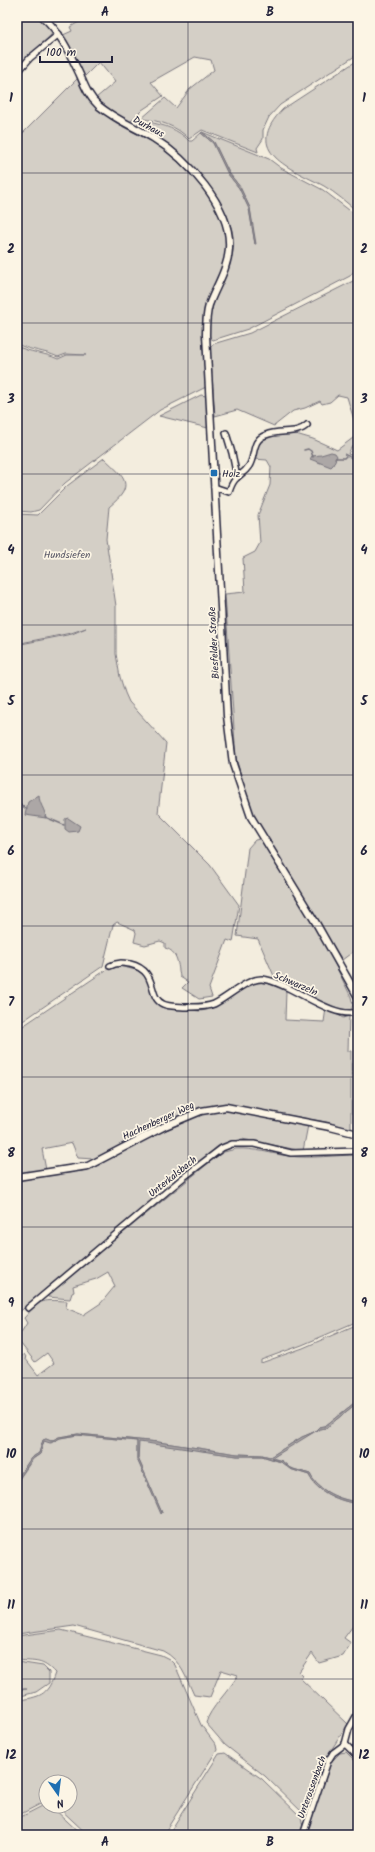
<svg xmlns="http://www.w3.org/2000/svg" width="375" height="1852" font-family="Kalam,sans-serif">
<rect width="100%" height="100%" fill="#f3edde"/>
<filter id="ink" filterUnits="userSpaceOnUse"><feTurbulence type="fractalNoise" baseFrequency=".025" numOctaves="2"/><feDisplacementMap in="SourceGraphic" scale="8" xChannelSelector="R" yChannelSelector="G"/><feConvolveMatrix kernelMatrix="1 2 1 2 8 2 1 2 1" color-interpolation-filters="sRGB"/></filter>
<g filter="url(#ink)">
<!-- green -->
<g fill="#d4cfc6" stroke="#7b7880">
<polygon points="17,17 40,17 53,31 51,35 17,67"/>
<path d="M88,17h270v37l-78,51 -11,12 -6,13v9l-6,9 1,4 -56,-22 -13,9c-12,-13 -30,-19 -48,-20l24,-21 11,10 14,-19 24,-19 -3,-10 -16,-3 -44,25 12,14 -21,14 -14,14 -32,-26 19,-16 -16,-20 -15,15 -21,-42 9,-4 -2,-4z"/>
<path d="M358,60v152c-11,-9 -22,-19 -34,-26 -34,-18 -83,-34 -41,-77z"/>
<path d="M79,77c7,12 15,25 24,35 15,16 37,21 54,33 26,17 71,64 70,98 0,24 -17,43 -22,66 -6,24 0,53 1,78l-46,23 -95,73 -26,27 -8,2 -14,-1v-88l3,1 -3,-3v-75c13,7 26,6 41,13l9,-4h19l-20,-1 -8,3c-15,-7 -27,-6 -41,-13v-96l2,-1 -2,-1v-107z"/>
<path d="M148,122c16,3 30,7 41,19h3l9,-8 12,10 15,31 11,14 10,20 6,36 -5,-36 -10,-21 -11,-14 -15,-31 -12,-10 67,27 12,9 42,22 35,27v49l-8,10 -102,53 -35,11 -4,-3c-3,-29 15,-54 23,-81 11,-39 -38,-95 -68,-115 -8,-6 -18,-10 -27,-14l1,-4z"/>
<polygon points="355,280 358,282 358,452 352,446 348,454 358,457 358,460 344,454 358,462 358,628 356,629 358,632 358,948 342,960 261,828 249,804 236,758 225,594 245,592 243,558 255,552 260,543 258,515 270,485 271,467 267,460 254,459 259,441 265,437 289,432 313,439 337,450 357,435 357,430 347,397 338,395 330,402 322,404 320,401 305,408 293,411 274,426 237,410 215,416 210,348 213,344 250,333"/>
<polygon points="201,395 206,396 208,428 159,416"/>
<path d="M104,458c21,20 32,27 5,49l-3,32 10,67v48l4,23 5,16 4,9 37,41 -8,70 52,52 29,40 -6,37 -6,-2 -18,48 3,9 -13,2 -17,-11 6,-6 -8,-5c-2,-12 -2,-26 -15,-29v-5l-5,-2 -15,4 -11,-3 2,-9 -1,-3 -18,-8 -4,3 -10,41 -86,59v-221l4,1 -4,-3v-154l4,-4 51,-10 14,-6 -15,5 -50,10 -4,3v-132l21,1 29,-29z"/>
<polygon points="260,839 325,944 351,997 353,1004 351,1010 344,1011 338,1008 277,983 258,939 237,936 248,848 255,840"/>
<path d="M119,966l21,5 7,7 17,29 36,4 7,-1 43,-25c14,-6 23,1 36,6l-1,29 39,2 2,-14 17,10 6,-2 -1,35h3v78l-20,-6 -106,-19 -28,5 -66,30 -37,20 -16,-1 -6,-15 -30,6 4,21 -29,4v-144l92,-62z"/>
<polygon points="215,1111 232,1111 308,1125 303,1151 242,1139 218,1146 17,1314 17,1180 82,1171 95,1167 134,1145 199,1115"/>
<path d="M236,1149c19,-1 35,5 53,7 23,3 46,-1 69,-1v166l-56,24 -41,15v3l42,-15 55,-24v76l-33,26 -6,1 -5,5 -12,5 -32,20 -8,-2 -25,-1 -79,-12 -80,-8 -19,3 -8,4 -5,-2 -3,1 -4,13 -8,5 -14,21v-119l7,-6 2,3 -1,1 13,17 16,-12 -7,-10 -12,9 -18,-23 10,-16 -3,-5c18,-20 17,-18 43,-17l-1,7 17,7 18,-12 14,-17 -7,-14 -12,7 -23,7 1,6 -2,1 -2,6 -22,-2 -1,-2 169,-138 8,-5z"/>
<path d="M358,1402v100c-18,-2 -40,-11 -48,-28l-20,-6 -8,-7 -10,-3c12,-8 41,-29 54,-30z"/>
<path d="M77,1435l60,6v18l25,54 -24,-55v-17l99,15h25l19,6 9,7 19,6c8,18 31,26 49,29v115l-14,19 7,5 -8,13 -24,7 -7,-10 -13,19 4,4 -3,2 48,46 -24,37 -16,52 -4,1 -39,-38 -40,-31 -19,-22c3,-14 24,-33 32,-48l-17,-5 -11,27 -16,-2c-8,-17 -13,-35 -31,-44l-89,-25 -57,8v-152l16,-23 7,-5 4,-13 1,-1 6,3 9,-5z"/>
<path d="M61,1630l100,25 8,4 6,6 26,60 15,20 1,5 -54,85h-75l-31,-29h13v-24h-24v19l-29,15v-115c23,-5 30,-4 38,-28 -13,-14 -19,-11 -38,-13v-24z"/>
<polygon points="17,1662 43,1666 49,1672 49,1683 36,1692 17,1697 17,1690 27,1689 17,1689"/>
<polygon points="346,1752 358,1764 358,1835 306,1835 331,1762 340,1753"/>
<polygon points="225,1753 262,1779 301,1817 303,1827 301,1835 168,1835 219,1754"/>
<polygon points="44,1805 52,1807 82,1835 17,1835 17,1819"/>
</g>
<!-- water -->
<g fill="#aca7a6" stroke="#75727b">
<polygon points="202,132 214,142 229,173 240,187 250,208 256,244 255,244 249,209 239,188 228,174 213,143 201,133"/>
<polygon points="331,452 335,453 337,456 333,465 331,467 310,459 312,456 321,455"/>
<path d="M39,795c0,9 6,14 7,23l-21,-3 3,-13z"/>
<polygon points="68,818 80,826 78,831 69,832 65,829 65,819"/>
<path d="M358,1400v2l-32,26 -7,1 -47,29 10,3 8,7 20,6c8,17 30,26 48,28v2c-18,-3 -41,-11 -49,-29l-19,-6 -9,-7 -19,-6h-25l-98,-14 -1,16 24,55 -1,1 -24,-55v-18l-60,-6 -17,3 -10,5 -6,-2 -4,13 -8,5 -15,23v-3l14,-21 8,-5 4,-13 3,-1 5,2 8,-4 19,-3 80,8 79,12 25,1 8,2 32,-20 12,-5 5,-5 6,-1z"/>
</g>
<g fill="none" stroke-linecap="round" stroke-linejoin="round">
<!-- stream -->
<g stroke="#75727b" stroke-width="1.5">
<polyline points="304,450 308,449 311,451 313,457"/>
<polyline points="335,458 344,458 346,456"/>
<polyline points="17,803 27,809"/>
<polyline points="45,817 64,825"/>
</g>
<!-- minor casing -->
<g stroke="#22223b" stroke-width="8">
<g id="minor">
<polyline points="17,73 30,58 59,34"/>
<polyline points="226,433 232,453 237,477"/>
<path d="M214,487l15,5c6,-19 12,-14 20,-26 7,-11 2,-26 17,-31 13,-6 31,0 41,-10"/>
<path d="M110,966c7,-4 13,-3 20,-2 29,7 17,33 33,40 6,3 14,2 21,3 10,0 20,1 30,-3 13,-6 34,-26 48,-25 29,3 68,41 96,33"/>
<polyline points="28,1308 184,1177 222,1148 232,1144 254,1144 291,1153 358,1151"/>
<polyline points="345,1744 349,1729 358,1713"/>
<polyline points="345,1744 358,1757"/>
<polyline points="303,1835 328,1761 333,1753 345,1744"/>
</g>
</g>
<!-- tertiary casing -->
<g stroke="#22223b" stroke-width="9">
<g id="tertiary">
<path d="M43,17c18,16 27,37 37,58 5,12 9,22 19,31 17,14 36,21 54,32 33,20 79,69 76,110 -1,21 -13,38 -20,57 -3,10 -3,20 -3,30l21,381 6,48 18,53 65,106 42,74"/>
<polyline points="17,1177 88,1166 165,1126 201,1111 226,1107 330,1127 358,1134"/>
</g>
</g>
<!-- minor -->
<use href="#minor" stroke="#fcf5e5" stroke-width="5"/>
<!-- tertiary -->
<use href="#tertiary" stroke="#fcf5e5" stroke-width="6"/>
</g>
</g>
<!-- grid -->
<path fill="none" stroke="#22223b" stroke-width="1" stroke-opacity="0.55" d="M188,17v1818M17,173h341M17,323h341M17,474h341M17,625h341M17,775h341M17,926h341M17,1077h341M17,1227h341M17,1378h341M17,1529h341M17,1679h341"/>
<!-- markers -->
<rect fill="#1f6fb2" stroke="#fcf5e5" stroke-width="1.5" x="210" y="469" width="8" height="8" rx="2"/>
<g text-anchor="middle" stroke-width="3.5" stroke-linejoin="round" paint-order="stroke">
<!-- street labels -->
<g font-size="10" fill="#22223b" stroke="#fcf5e5">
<text transform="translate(149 126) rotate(28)" y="4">Durhaus</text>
<text transform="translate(213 643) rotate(-93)" y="4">Biesfelder Straße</text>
<text transform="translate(296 983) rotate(23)" y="4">Schwarzeln</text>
<text transform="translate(158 1120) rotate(-25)" y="4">Hachenberger Weg</text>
<text transform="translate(172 1176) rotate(-39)" y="4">Unterkalsbach</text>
<text transform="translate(311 1787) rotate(-70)" y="4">Unterossenbach</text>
</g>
<!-- poi labels -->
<g font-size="10" fill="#22223b" stroke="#fcf5e5" text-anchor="start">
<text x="222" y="477">Holz</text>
</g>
<!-- park labels -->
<g font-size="10" fill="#575665" stroke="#fcf5e5">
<text x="67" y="558">Hundsiefen</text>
</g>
</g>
<!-- margin -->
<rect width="375" height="1852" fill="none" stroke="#fcf5e5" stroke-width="44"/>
<!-- north arrow -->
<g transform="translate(58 1794) rotate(166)"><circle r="19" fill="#fcf5e5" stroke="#a5a1a1"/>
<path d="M0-3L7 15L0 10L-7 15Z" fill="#1f6fb2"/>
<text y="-6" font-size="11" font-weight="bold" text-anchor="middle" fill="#22223b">N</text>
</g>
<!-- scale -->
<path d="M40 56v6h72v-6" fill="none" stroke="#22223b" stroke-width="2"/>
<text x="46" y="56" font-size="12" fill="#22223b" stroke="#fcf5e5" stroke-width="3" paint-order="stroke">100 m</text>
<rect x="22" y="22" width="331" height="1808" fill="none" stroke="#22223b" stroke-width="1.5"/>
<g font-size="13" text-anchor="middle" font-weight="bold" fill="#22223b">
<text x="105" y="16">A</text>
<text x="270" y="16">B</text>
<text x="11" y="102">1</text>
<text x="364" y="102">1</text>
<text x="11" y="253">2</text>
<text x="364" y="253">2</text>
<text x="11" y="403">3</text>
<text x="364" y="403">3</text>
<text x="11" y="554">4</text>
<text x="364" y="554">4</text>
<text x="11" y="705">5</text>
<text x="364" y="705">5</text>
<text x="11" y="855">6</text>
<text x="364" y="855">6</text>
<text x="11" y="1006">7</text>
<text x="364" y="1006">7</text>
<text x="11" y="1157">8</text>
<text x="364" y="1157">8</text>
<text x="11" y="1307">9</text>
<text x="364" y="1307">9</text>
<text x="11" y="1458">10</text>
<text x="364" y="1458">10</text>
<text x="11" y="1609">11</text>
<text x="364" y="1609">11</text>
<text x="11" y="1759">12</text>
<text x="364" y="1759">12</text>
<text x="105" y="1846">A</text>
<text x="270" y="1846">B</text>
</g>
</svg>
